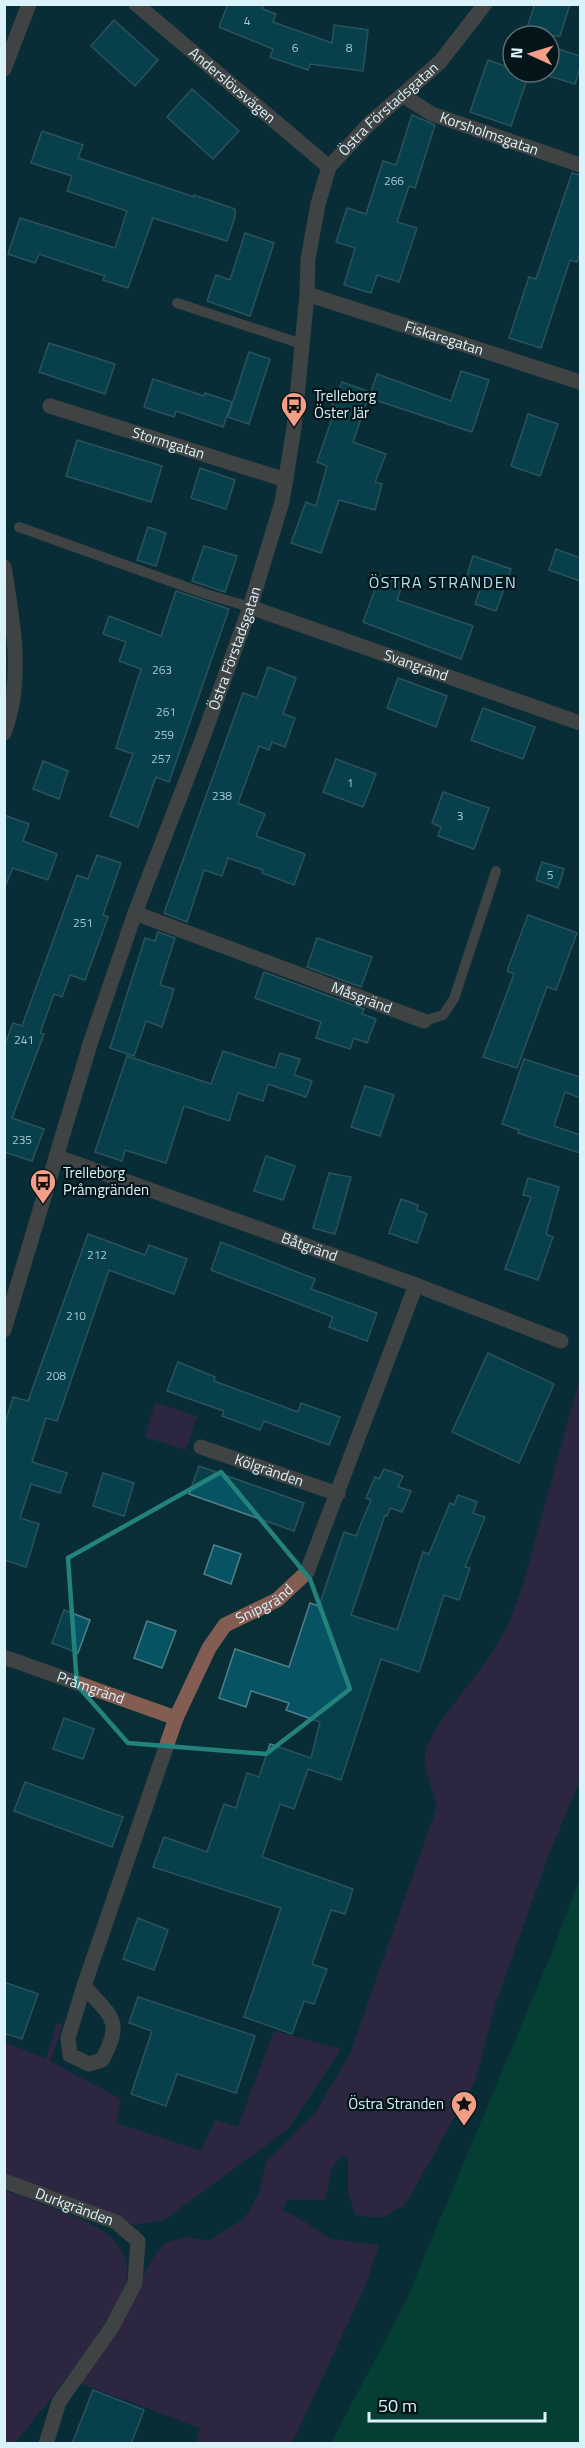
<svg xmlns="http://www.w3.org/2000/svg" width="585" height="2448" font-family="'Titillium Web',sans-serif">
<rect width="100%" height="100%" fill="#092e36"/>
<!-- green -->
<g fill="#591e4e">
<polygon points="580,1377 580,1780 549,1854 496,2002 475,2081 405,2205 381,2218 356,2215 348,2193 348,2156 340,2157 332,2168 325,2200 287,2200 282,2211 299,2218 331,2239 379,2245 365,2286 292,2443 196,2443 200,2428 80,2383 114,2334 153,2258 165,2243 186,2237 208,2241 244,2219 259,2194 266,2162 316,2112 350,2054 437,1807 424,1764 427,1747 438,1725 488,1659 508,1626 523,1585"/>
<polygon points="155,1403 197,1416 186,1450 145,1437"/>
<polygon points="57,2023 63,2025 50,2061 121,2099 116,2123 201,2151 215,2120 238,2127 274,2031 341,2049 288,2129 164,2220 134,2225 5,2176 4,2042 46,2059"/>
<path d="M4,2190c24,9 94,32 108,48 13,14 17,28 14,46 -1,8 -8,17 -12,24 -29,48 -64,92 -100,136l-10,-1z"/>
</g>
<!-- water -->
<polygon fill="#00522d" points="580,1877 580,2443 331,2443 405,2303 553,1950"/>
<!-- building -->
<g fill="#065463" stroke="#507f8b" stroke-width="1.5">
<polygon points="228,4 264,4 262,9 276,14 273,22 332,43 334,25 368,30 363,71 310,64 308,70 270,57 273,49 219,27"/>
<polygon points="535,4 570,4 560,36 524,36"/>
<polygon points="114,20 158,60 135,86 91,46"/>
<polygon points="549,46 580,56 580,67 575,84 549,76"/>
<polygon points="488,60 513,69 513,72 529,74 511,126 470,112"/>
<polygon points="192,89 239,131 213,159 167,117"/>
<polygon points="412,115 435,125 415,188 409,186 397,222 417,228 399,282 377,275 371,293 344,285 355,248 336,242 347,208 366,214 383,161 396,165"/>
<polygon points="42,131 83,145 78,158 194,197 194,195 235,209 235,217 227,241 153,218 128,288 103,280 105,276 39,254 35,263 8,254 20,218 115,248 127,211 67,191 72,176 31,163"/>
<polygon points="572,173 580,175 580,252 577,262 570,260 541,348 509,338 529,277 536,279"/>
<polygon points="245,233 274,243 250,316 207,301 216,275 230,280"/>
<polygon points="49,343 115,364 105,394 39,372"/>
<polygon points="249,352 270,359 249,424 228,417"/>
<polygon points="461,371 489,380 472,432 369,398 377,374 451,401"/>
<polygon points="153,379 204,396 205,393 232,402 223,427 176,411 174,417 144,407"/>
<polygon points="342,382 370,392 353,442 386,454 375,482 382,484 375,510 339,500 321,553 291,543 306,502 316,506 327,466 317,462 336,407 332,405"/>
<polygon points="528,414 558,424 540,476 511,466"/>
<polygon points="77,440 162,466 151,502 66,476"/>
<polygon points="200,468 235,480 226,509 191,498"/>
<polygon points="148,527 166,533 156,566 137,560"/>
<polygon points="204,546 237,556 225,592 192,581"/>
<polygon points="556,549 580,558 580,581 549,570"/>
<polygon points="473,556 511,569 496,611 475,604 481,587 465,582"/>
<polygon points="380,576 403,584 397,600 473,626 461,659 363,622"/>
<polygon points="176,591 229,609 169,782 156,777 138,827 110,816 133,754 116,748 141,669 119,661 126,642 103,634 109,616 161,636"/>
<polygon points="268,667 296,678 283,714 295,718 285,747 272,742 269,750 259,746 238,803 265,814 256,836 305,854 294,885 262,873 263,870 228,858 222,876 204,870 187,922 164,913 243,693 257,698"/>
<polygon points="398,678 447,696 436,727 387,708"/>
<polygon points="483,708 535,727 523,759 471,740"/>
<polygon points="336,759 376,774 363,807 323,792"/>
<polygon points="43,761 68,771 59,799 33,789"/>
<polygon points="443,792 489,808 474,849 438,836 441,827 432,823"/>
<polygon points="4,815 29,824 23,841 57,854 48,880 13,868 6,884 4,884"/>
<polygon points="97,855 121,863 103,915 108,917 85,980 70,975 62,997 54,994 40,1033 44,1034 12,1118 44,1129 32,1161 4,1152 4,1047 13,1023 22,1026 77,875 88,879"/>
<polygon points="542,862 564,869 558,888 536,880"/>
<polygon points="528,915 577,933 556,990 547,987 517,1068 483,1057 514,974 507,971"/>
<polygon points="158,932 175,938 160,985 174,989 162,1027 146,1021 134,1056 110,1048 145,938 155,941"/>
<polygon points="317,938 372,957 361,987 307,967"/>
<polygon points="264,972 364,1009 362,1014 376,1019 367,1043 354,1038 350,1049 316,1038 321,1022 255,998"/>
<polygon points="223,1051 275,1068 280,1053 300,1059 294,1075 312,1081 306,1097 268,1084 263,1101 238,1093 229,1121 184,1106 166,1163 125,1150 122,1161 95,1152 127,1056 211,1084"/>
<polygon points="524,1059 580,1077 580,1098 565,1092 554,1126 580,1135 580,1153 518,1133 519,1130 502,1124"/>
<polygon points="365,1086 394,1095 380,1136 351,1127"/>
<polygon points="266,1156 295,1166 283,1200 254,1191"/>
<polygon points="329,1173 351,1177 335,1234 313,1228"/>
<polygon points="528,1178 559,1187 546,1234 553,1237 538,1280 505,1269 531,1197 523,1195"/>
<polygon points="401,1199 418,1205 417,1210 427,1214 417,1243 389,1233"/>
<polygon points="88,1234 145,1255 149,1245 187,1259 174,1294 109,1270 57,1421 46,1418 32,1462 67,1473 60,1493 31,1484 20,1518 39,1524 26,1567 4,1560 4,1427 13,1397 28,1401"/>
<polygon points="221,1242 315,1279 311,1289 377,1313 367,1341 329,1327 333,1317 211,1270"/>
<polygon points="488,1353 554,1384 519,1463 452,1432"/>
<polygon points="178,1362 215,1377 214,1381 298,1412 301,1403 340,1417 329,1445 264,1421 260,1430 222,1416 224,1411 167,1391"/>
<polygon points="199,1466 304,1503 294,1531 189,1494"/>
<polygon points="384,1469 403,1476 398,1487 411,1491 402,1512 390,1508 387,1516 385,1515 351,1615 397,1630 423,1552 429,1554 450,1503 454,1505 458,1495 477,1502 473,1513 485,1517 465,1567 470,1568 459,1600 444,1595 419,1672 381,1659 341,1780 308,1769 294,1809 280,1804 262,1857 353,1889 345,1914 331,1910 312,1964 327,1969 314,2004 304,2001 292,2034 244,2017 281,1908 153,1867 164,1837 207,1852 224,1804 236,1808 247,1773 259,1777 270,1744 311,1758 320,1722 286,1710 289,1703 251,1691 246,1707 219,1698 235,1649 289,1667 310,1603 319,1606 344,1532 356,1536 371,1500 366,1498 375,1477 379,1479"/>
<polygon points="103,1473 134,1483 124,1516 93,1506"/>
<polygon points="214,1545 241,1554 231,1584 204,1574"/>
<polygon points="64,1610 90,1620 78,1653 52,1643"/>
<polygon points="147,1621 176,1631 162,1668 134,1658"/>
<polygon points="64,1718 94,1729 83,1759 53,1749"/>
<polygon points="25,1782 123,1817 112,1847 14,1811"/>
<polygon points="138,1918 168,1930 154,1970 123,1959"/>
<polygon points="4,1982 38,1994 22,2039 4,2033"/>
<polygon points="138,1997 255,2036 236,2093 177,2074 166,2106 131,2094 152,2031 129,2023"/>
<polygon points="93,2390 144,2410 131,2444 72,2444"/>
</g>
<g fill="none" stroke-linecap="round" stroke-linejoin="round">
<!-- lane -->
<g stroke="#835d52" stroke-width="10">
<polyline points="177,303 302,344"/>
<polyline points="19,527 206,594 250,607"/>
<polyline points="424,1021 443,1015 454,999 496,871"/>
</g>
<!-- street -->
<g stroke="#835d52" stroke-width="15">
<path id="s1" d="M136,4l193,163"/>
<polyline points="4,69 29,4"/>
<path id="s2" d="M402,95l30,19 148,51"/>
<path id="s3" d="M307,294l273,88"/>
<path id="s4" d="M50,406l236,74"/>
<path d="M4,567c9,53 20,114 0,166"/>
<path id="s5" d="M250,607l330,116"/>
<path id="s6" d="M135,913l289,108"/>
<path id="s7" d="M58,1157l358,128 145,56"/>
<path id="s8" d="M4,1330l87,-289 44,-128 67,-173 48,-133 32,-105 12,-74 13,-134 1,-35 10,-55 11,-37 40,-43 71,-62 45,-58"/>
<path id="s9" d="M201,1447l137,47"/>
<path id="s10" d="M4,1657l172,61"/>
<path id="s11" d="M84,1986c27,31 40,34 18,74l-13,4 -19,-9 -2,-17 16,-52 92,-268 33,-70 16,-23 52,-25 30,-28 109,-287"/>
<path id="s12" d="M4,2181l112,41 22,19 -3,42 -23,44 -53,75 -13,42"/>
</g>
</g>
<!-- marked area -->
<path d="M0 0H585V2448H0ZM221,1472l89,107 40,110 -84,65 -138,-11 -51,-58 -9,-127z" fill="#092e36" fill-opacity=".55" fill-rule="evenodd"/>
<path fill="none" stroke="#23827c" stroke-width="4.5" stroke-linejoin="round" d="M221,1472l89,107 40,110 -84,65 -138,-11 -51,-58 -9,-127z"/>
<!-- icons -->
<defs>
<g id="bus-pin" transform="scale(1.35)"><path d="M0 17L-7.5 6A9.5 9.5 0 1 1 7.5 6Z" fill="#f49e87" stroke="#031519"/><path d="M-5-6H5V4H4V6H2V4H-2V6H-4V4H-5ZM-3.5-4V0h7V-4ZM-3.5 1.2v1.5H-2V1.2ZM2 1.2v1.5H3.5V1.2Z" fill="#111"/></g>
<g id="sight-pin" transform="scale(1.35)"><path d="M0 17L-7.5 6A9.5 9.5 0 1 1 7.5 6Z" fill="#f49e87" stroke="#031519"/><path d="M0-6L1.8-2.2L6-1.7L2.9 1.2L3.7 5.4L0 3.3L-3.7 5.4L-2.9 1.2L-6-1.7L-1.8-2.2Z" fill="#111"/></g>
</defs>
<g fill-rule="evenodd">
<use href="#bus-pin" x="294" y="405"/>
<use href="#bus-pin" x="43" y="1182"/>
<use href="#sight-pin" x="464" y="2104"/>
</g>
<g text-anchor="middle" stroke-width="4.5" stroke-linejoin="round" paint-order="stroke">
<!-- number labels -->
<g font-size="12" fill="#a5cad4">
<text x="247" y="25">4</text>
<text x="295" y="52">6</text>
<text x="349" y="52">8</text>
<text x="394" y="185">266</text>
<text x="162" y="674">263</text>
<text x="166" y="716">261</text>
<text x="164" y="739">259</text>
<text x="161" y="763">257</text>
<text x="350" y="787">1</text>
<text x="222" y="800">238</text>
<text x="460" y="820">3</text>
<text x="550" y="879">5</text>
<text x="83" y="927">251</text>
<text x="24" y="1044">241</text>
<text x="22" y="1144">235</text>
<text x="97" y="1259">212</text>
<text x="76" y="1320">210</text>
<text x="56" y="1380">208</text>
</g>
<!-- street labels -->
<g font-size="15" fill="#daf2f9" stroke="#031519">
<text dy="5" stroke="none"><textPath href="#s1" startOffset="126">Anderslövsvägen</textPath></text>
<text dy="5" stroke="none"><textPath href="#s8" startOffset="1296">Östra Förstadsgatan</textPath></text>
<text dy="5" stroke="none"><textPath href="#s2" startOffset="96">Korsholmsgatan</textPath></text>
<text dy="5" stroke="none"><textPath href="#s3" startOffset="144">Fiskaregatan</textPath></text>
<text dy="5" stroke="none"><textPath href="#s4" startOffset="124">Stormgatan</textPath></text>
<text dy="5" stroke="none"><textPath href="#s8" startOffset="720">Östra Förstadsgatan</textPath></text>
<text dy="5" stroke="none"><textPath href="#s5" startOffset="176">Svangränd</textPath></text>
<text dy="5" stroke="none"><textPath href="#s6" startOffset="242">Måsgränd</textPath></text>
<text dy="5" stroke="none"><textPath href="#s7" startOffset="267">Båtgränd</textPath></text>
<text dy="5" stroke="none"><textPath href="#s9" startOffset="72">Kölgränden</textPath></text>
<text dy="5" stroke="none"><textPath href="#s11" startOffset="626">Snipgränd</textPath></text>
<text dy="5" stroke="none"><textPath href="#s10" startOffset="92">Pråmgränd</textPath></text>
<text dy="5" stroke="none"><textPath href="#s12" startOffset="75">Durkgränden</textPath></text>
</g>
<!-- poi labels -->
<g font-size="15" fill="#daf2f9" stroke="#031519" text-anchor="start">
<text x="314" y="401">Trelleborg<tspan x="314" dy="17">Öster Jär</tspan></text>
<text x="63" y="1178">Trelleborg<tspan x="63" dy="17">Pråmgränden</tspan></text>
<text x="444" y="2109" text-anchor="end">Östra Stranden</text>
</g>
<!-- neighbourhood labels -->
<g font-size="16" letter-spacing="1.5" fill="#b2e3f1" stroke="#031519">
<text x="443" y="588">ÖSTRA STRANDEN</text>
</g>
</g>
<!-- border -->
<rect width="585" height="2448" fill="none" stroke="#daf2f9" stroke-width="12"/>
<!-- north arrow -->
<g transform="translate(531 54) rotate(274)"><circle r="28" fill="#031519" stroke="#596d73" stroke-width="1.5"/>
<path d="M0-4.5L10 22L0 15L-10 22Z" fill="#f49e87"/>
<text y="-9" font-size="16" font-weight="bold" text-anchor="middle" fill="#daf2f9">N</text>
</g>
<!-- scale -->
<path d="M369 2412v9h176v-9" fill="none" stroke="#daf2f9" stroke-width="3"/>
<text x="378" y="2412" font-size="18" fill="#daf2f9" stroke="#031519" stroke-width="4.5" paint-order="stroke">50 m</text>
</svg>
